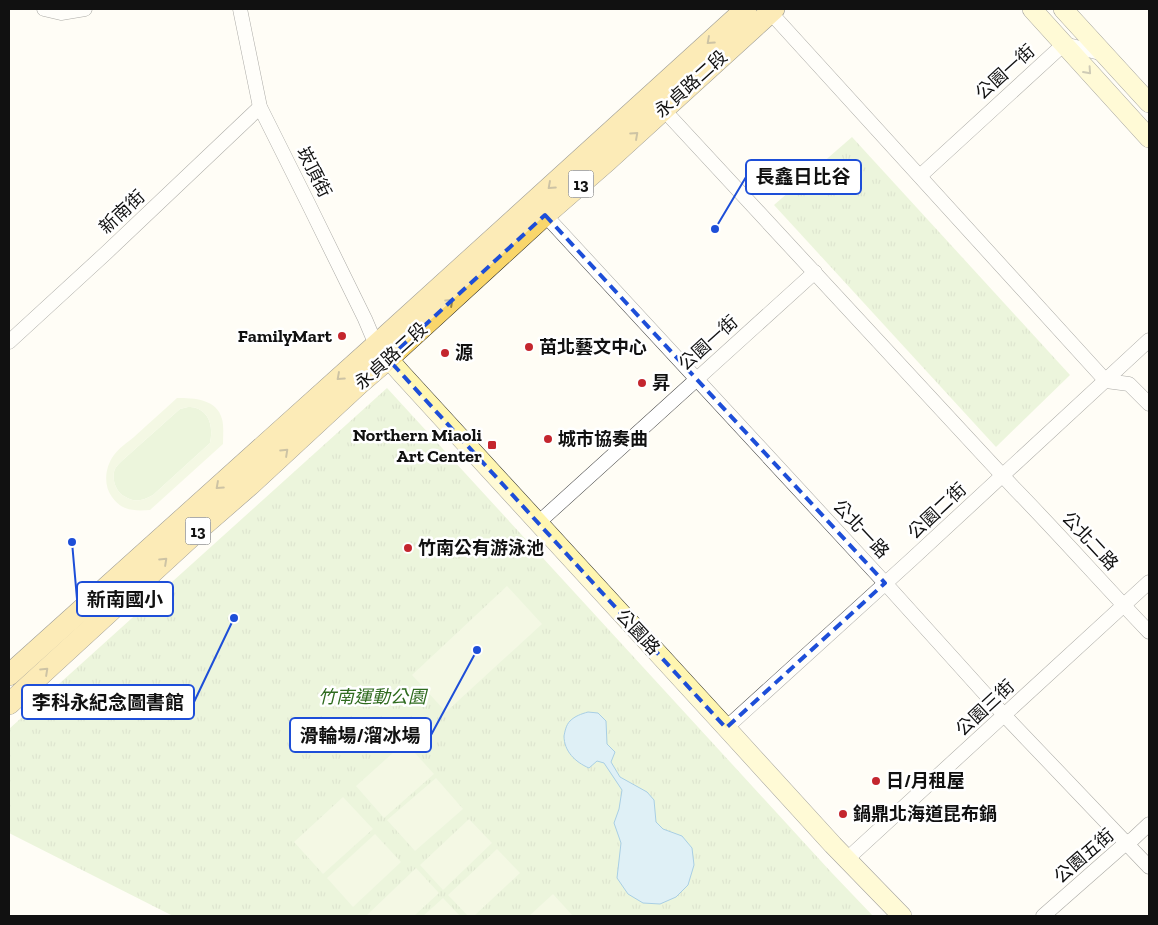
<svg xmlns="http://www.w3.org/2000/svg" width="1158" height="925" font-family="'Zilla Slab','Noto Sans TC',serif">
<defs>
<pattern id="park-tufts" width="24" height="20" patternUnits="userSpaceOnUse" patternTransform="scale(1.25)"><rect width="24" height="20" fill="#d5ebbd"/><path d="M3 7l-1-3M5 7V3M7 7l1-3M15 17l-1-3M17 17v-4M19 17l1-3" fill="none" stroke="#b6c8a1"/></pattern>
</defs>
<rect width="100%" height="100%" fill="#fffdf5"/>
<!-- grass -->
<path fill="#d5ebbd" d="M188,407c3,0 6,0 8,1 15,5 17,22 14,35l-57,52c-11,6 -18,8 -29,1 -8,-4 -13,-18 -9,-27 3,-6 14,-14 19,-19 16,-14 31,-28 46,-41z"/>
<!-- park -->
<g fill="url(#park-tufts)">
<polygon points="852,137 1070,375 996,447 774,205"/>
<polygon points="387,388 831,872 873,916 173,916 9,833 9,729"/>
</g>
<!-- pitch -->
<g fill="#e6f2cf" fill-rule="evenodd">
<path d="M177,398c17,0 40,1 45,21 2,7 1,17 1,25l-73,66c-16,1 -28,1 -38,-13 -9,-12 -7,-30 2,-42 5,-7 14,-13 20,-18 14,-13 29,-26 43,-39zM188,407c3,0 6,0 8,1 15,5 17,22 14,35l-57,52c-11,6 -18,8 -29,1 -8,-4 -13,-18 -9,-27 3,-6 14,-14 19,-19 16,-14 31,-28 46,-41z"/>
<polygon points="507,586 542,624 446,712 412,675"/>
<polygon points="405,742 434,774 384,818 356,786"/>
<polygon points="436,778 463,809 415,851 387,820"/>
<polygon points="343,797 373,829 323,874 294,842"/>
<polygon points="469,819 492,843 443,890 420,865"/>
<polygon points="375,834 401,862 353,907 327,878"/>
<polygon points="497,849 520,873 474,916 468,916 448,895"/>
<polygon points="416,868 439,893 414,916 368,916 367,915"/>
<polygon points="553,894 573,916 529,916"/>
<polygon points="443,898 460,916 423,916"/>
</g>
<!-- water -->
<path fill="#b9e0f7" stroke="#3f96cf" d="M588,712l10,1 8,8 1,23 8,8 -4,10 9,15 27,15 7,8 2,22 7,7 19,7 10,12 2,17 -6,20 -12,12 -16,7 -17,-1 -15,-9 -11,-16 4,-35 -7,-20 5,-14 3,-19 -18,-27 -7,-2 -8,7c-14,-6 -25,-17 -25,-32 1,-5 2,-11 6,-15 5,-5 11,-7 18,-9z"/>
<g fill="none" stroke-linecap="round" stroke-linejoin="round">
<!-- street casing -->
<g stroke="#444" stroke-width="15">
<g id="street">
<polyline points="44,9 61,13 85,9"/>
<polyline points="240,9 260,107 308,203 336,260 365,319 376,345"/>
<polyline points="770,12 1106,381 1129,384 1149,404"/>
<path d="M663,109l351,379c46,47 89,96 135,144"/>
<polyline points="920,176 1064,44 1104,54"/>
<polyline points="545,215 885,583 1005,716 1149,867"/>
<polyline points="9,342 106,253 260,107"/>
<polyline points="538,523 815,272"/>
<polyline points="726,728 911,560 1149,340"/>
<polyline points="846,860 1149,582"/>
<polyline points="1043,916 1126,843 1133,839 1149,824"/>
</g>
</g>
<!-- secondary casing -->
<g stroke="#333" stroke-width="20">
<g id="secondary">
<polyline points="1032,9 1149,138"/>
<polyline points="1063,9 1149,103"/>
<polyline points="379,348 401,373 730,732 833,845 902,916"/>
</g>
</g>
<!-- primary casing -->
<g stroke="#222" stroke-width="22">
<g id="primary">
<polyline points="9,675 376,345 746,9"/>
<polyline points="9,704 205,524 251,484 359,384 388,359 545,215 607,161 774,9"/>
</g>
</g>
<!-- street -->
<use href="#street" stroke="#fff" stroke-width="14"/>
<!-- secondary -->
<use href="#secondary" stroke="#fff6b0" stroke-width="19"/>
<!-- primary -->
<use href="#primary" stroke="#f9d66b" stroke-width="21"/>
</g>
<!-- one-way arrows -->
<defs><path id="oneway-chevron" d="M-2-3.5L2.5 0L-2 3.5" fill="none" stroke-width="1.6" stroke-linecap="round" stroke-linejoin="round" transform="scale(1.25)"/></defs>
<g stroke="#917d42">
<use href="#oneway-chevron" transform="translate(710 41) rotate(138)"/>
<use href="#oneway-chevron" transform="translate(635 135) rotate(-42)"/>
<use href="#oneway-chevron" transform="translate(551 186) rotate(138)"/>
<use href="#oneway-chevron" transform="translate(450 302) rotate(-43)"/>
<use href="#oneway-chevron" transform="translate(340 377) rotate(138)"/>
<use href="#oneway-chevron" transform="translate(285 452) rotate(-43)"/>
<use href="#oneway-chevron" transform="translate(219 486) rotate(138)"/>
<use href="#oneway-chevron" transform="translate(164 561) rotate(-43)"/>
<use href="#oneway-chevron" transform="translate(45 671) rotate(-43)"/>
</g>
<use stroke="#948f68" href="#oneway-chevron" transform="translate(1088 71) rotate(48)"/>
<!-- marked area -->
<path d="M0 0H1158V925H0ZM545,215l340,368 -159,145 -338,-369z" fill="#fffdf5" fill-opacity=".55" fill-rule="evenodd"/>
<path fill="none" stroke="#1d4ed8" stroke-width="4" stroke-dasharray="10 6" stroke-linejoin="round" d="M545,215l340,368 -159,145 -338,-369z"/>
<!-- markers -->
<g fill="#c4262e" stroke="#fff" stroke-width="2">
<circle cx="342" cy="336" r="5"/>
<circle cx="529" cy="347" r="5"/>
<circle cx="445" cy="353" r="5"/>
<circle cx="642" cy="383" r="5"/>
<circle cx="548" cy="439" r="5"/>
<rect x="487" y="440" width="10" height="10" rx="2.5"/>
<circle cx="408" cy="548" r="5"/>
<circle cx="876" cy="781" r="5"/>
<circle cx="843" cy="814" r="5"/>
</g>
<g text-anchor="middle" stroke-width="5" stroke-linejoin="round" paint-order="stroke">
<!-- shield labels -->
<g fill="#fff" stroke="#585858" stroke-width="1">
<rect x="568.5" y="170.5" width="25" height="27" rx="4"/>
<rect x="185.5" y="517.5" width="25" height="27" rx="4"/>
</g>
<g font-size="16" font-weight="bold" fill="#111">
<text x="581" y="190">13</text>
<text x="198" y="537">13</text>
</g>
<!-- street labels -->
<g font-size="18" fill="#111" stroke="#fff">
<text transform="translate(1005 72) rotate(-42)" y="6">公園一街</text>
<text transform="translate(691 84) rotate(-42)" y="6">永貞路二段</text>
<text transform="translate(314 172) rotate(63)" y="6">崁頂街</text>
<text transform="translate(122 212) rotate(-43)" y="6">新南街</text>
<text transform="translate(708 343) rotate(-42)" y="6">公園一街</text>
<text transform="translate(391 356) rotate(-42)" y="6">永貞路二段</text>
<text transform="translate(937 511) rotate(-43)" y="6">公園二街</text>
<text transform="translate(861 529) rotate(47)" y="6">公北一路</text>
<text transform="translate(1090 541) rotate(47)" y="6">公北二路</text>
<text transform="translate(638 632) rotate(47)" y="6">公園路</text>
<text transform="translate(985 708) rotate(-43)" y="6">公園三街</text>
<text transform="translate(1084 856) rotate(-41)" y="6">公園五街</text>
</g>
<!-- poi labels -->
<g font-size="18" font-weight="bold" fill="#111" stroke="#fff" text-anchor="start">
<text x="332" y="342" text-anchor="end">FamilyMart</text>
<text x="539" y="353">苗北藝文中心</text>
<text x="455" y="359">源</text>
<text x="652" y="389">昇</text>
<text x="482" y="441" text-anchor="end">Northern Miaoli<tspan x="482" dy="21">Art Center</tspan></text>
<text x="558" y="445">城市協奏曲</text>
<text x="418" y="554">竹南公有游泳池</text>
<text x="886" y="787">日/月租屋</text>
<text x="853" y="820">鍋鼎北海道昆布鍋</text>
</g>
<!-- park labels -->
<g font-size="18" font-style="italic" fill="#2f6b1f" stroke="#fff">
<text x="372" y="703">竹南運動公園</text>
</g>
</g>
<!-- callouts -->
<path fill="none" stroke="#1d4ed8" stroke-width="2" d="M715 229L746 177M72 542L77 599M234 618L194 702M477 650L431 735"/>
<g fill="#1d4ed8" stroke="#fff" stroke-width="2">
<circle cx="715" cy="229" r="5"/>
<circle cx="72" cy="542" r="5"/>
<circle cx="234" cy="618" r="5"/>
<circle cx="477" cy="650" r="5"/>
</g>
<g fill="#fff" stroke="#1d4ed8" stroke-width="2">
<rect x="746" y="160" width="115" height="34" rx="5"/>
<rect x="77" y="582" width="96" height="34" rx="5"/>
<rect x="22" y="685" width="172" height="34" rx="5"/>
<rect x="290" y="718" width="141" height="34" rx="5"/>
</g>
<g font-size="19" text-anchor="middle" font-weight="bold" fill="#111">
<text x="803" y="183">長鑫日比谷</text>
<text x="125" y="606">新南國小</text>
<text x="108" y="709">李科永紀念圖書館</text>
<text x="360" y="742">滑輪場/溜冰場</text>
</g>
<!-- border -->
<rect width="1158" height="925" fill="none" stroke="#111111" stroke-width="20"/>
</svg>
